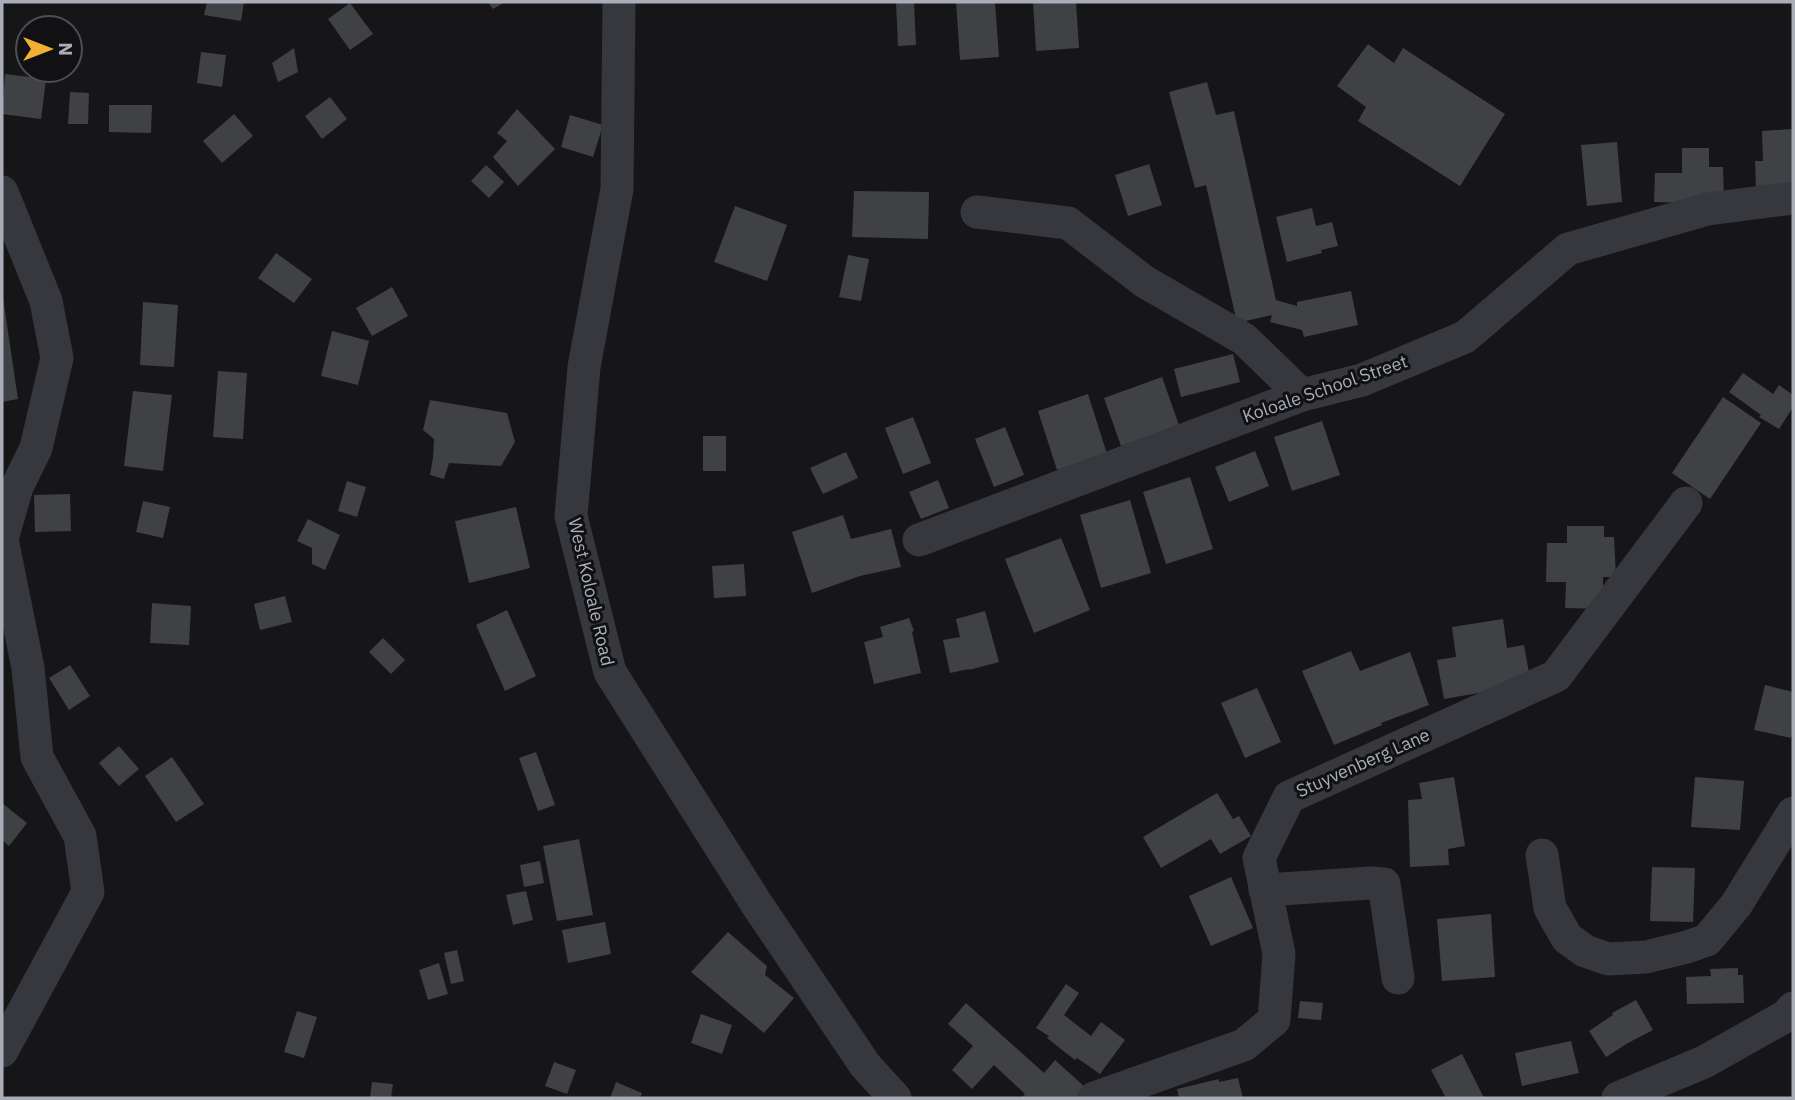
<svg xmlns="http://www.w3.org/2000/svg" width="1795" height="1100" font-family="'IBM Plex Sans',sans-serif">
<rect width="100%" height="100%" fill="#161618"/>
<!-- building -->
<g fill="#404145">
<polygon points="207,2 244,2 241,21 204,15"/>
<polygon points="488,2 505,2 493,9"/>
<polygon points="896,2 914,2 916,45 898,46"/>
<polygon points="956,2 995,2 999,57 960,60"/>
<polygon points="1033,2 1076,2 1079,48 1036,51"/>
<polygon points="350,3 373,34 350,50 328,19"/>
<polygon points="1368,44 1394,63 1403,48 1505,114 1460,186 1358,121 1366,107 1337,86"/>
<polygon points="294,48 298,72 278,82 272,63"/>
<polygon points="201,52 226,55 222,87 197,83"/>
<polygon points="5,74 46,79 41,119 2,114"/>
<polygon points="1207,82 1216,115 1234,111 1276,300 1297,306 1297,302 1351,291 1358,325 1304,337 1302,330 1270,322 1272,315 1237,323 1206,185 1195,188 1169,92"/>
<polygon points="70,92 89,93 88,124 68,124"/>
<polygon points="330,97 347,119 322,139 305,116"/>
<polygon points="109,105 152,105 151,133 109,132"/>
<polygon points="517,109 555,149 518,186 493,157 507,141 497,133"/>
<polygon points="234,114 253,136 222,163 203,141"/>
<polygon points="570,115 603,125 593,157 561,147"/>
<polygon points="1793,129 1793,188 1756,190 1755,161 1763,161 1762,131"/>
<polygon points="1617,142 1622,202 1587,206 1581,145"/>
<polygon points="1682,148 1709,148 1709,167 1723,167 1724,200 1692,203 1654,202 1655,173 1682,173"/>
<polygon points="1149,164 1162,205 1128,216 1115,175"/>
<polygon points="486,165 504,182 489,198 471,181"/>
<polygon points="854,191 929,192 928,239 852,237"/>
<polygon points="735,206 787,225 767,281 714,262"/>
<polygon points="1312,208 1316,226 1332,222 1338,246 1321,250 1322,253 1287,262 1276,217"/>
<polygon points="276,253 312,279 294,303 258,278"/>
<polygon points="848,255 869,259 861,301 839,297"/>
<polygon points="392,287 408,316 372,336 356,308"/>
<polygon points="2,298 3,298 18,399 2,402"/>
<polygon points="143,302 178,305 174,367 140,365"/>
<polygon points="332,331 369,341 358,385 321,376"/>
<polygon points="1233,354 1240,382 1181,397 1174,369"/>
<polygon points="218,371 247,373 243,439 213,437"/>
<polygon points="1743,373 1773,394 1779,385 1793,395 1793,407 1779,429 1759,417 1761,415 1729,392"/>
<polygon points="1162,377 1179,425 1121,446 1104,398"/>
<polygon points="133,391 172,395 163,471 124,466"/>
<polygon points="1088,394 1107,454 1057,470 1038,411"/>
<polygon points="1723,397 1761,423 1710,499 1672,473"/>
<polygon points="430,400 507,413 515,442 501,466 449,463 444,479 430,475 433,458 434,439 423,430"/>
<polygon points="913,417 931,463 903,474 885,428"/>
<polygon points="1322,421 1340,475 1292,491 1274,437"/>
<polygon points="1005,427 1024,475 994,487 975,439"/>
<rect x="703" y="436" width="23" height="35"/>
<polygon points="1255,451 1269,486 1229,502 1215,467"/>
<polygon points="846,452 858,478 823,494 810,468"/>
<polygon points="1190,477 1213,549 1166,564 1143,492"/>
<polygon points="938,480 949,508 921,519 909,492"/>
<polygon points="347,481 366,487 357,517 338,511"/>
<polygon points="70,494 71,531 35,532 34,495"/>
<polygon points="1130,500 1151,573 1101,588 1080,515"/>
<polygon points="143,501 170,507 163,538 136,532"/>
<polygon points="516,507 530,568 469,583 455,521"/>
<polygon points="843,515 851,539 891,529 901,567 860,576 812,593 792,532"/>
<polygon points="308,519 340,535 325,570 312,564 312,548 297,541"/>
<polygon points="1567,526 1604,526 1604,537 1614,537 1616,577 1603,577 1603,609 1565,608 1566,582 1546,582 1547,543 1567,543"/>
<polygon points="1061,538 1090,610 1034,633 1005,559"/>
<polygon points="744,564 746,596 714,598 712,566"/>
<polygon points="285,596 292,622 260,630 254,604"/>
<polygon points="152,603 191,606 189,645 150,643"/>
<polygon points="507,610 536,676 505,691 476,625"/>
<polygon points="985,611 999,662 969,670 969,669 950,673 943,640 960,637 956,619"/>
<polygon points="909,618 914,631 912,632 921,673 874,684 864,642 883,637 880,627"/>
<polygon points="1503,619 1507,648 1524,645 1531,684 1444,699 1437,660 1456,657 1452,627"/>
<polygon points="383,638 405,660 391,674 369,652"/>
<polygon points="1351,651 1360,671 1410,652 1429,705 1381,723 1382,725 1334,745 1302,671"/>
<polygon points="70,665 90,696 69,710 49,678"/>
<polygon points="1765,685 1793,692 1793,729 1791,738 1754,730"/>
<polygon points="1257,688 1281,742 1245,758 1221,703"/>
<polygon points="119,746 139,769 119,786 99,763"/>
<polygon points="536,752 555,805 538,811 519,758"/>
<polygon points="172,757 204,804 176,822 145,776"/>
<polygon points="1454,777 1465,846 1448,849 1449,865 1410,867 1408,800 1422,799 1419,783"/>
<polygon points="1695,777 1744,781 1740,830 1691,827"/>
<polygon points="1217,793 1233,819 1239,816 1251,836 1220,854 1211,839 1161,868 1143,837"/>
<polygon points="2,803 27,823 9,846 2,840"/>
<polygon points="579,839 593,915 557,921 543,846"/>
<polygon points="540,861 544,883 524,887 520,865"/>
<polygon points="1652,867 1695,868 1693,922 1650,921"/>
<polygon points="1231,877 1253,928 1211,946 1189,896"/>
<polygon points="526,891 533,920 513,925 506,895"/>
<polygon points="1491,914 1495,977 1442,981 1437,919"/>
<polygon points="605,922 611,954 568,963 562,930"/>
<polygon points="728,932 767,966 765,975 794,998 764,1033 691,972"/>
<polygon points="457,950 464,981 451,984 444,953"/>
<polygon points="439,963 448,994 428,1000 419,970"/>
<polygon points="1738,968 1738,975 1743,975 1744,1003 1687,1004 1686,977 1711,976 1710,969"/>
<polygon points="1066,984 1079,993 1064,1015 1091,1036 1101,1022 1125,1040 1100,1074 1077,1058 1075,1060 1047,1038 1049,1036 1036,1028"/>
<polygon points="1636,1000 1653,1030 1628,1043 1606,1057 1589,1031 1613,1015 1612,1013"/>
<polygon points="1300,1001 1323,1003 1321,1020 1298,1018"/>
<polygon points="966,1003 1044,1073 1055,1060 1086,1088 1077,1098 1021,1098 1025,1094 994,1065 972,1089 952,1070 973,1046 948,1024"/>
<polygon points="297,1011 317,1017 304,1058 284,1052"/>
<polygon points="701,1014 732,1025 722,1054 691,1043"/>
<polygon points="1571,1041 1579,1073 1522,1086 1515,1053"/>
<polygon points="1462,1054 1484,1098 1446,1098 1431,1070"/>
<polygon points="554,1062 576,1070 567,1094 545,1086"/>
<polygon points="1238,1078 1243,1098 1179,1098 1177,1089 1219,1079 1219,1082"/>
<polygon points="372,1082 393,1084 391,1098 370,1098"/>
<polygon points="616,1082 642,1093 640,1098 610,1098"/>
</g>
<g fill="none" stroke-linecap="round" stroke-linejoin="round">
<!-- minor -->
<g stroke="#37383d" stroke-width="33">
<polyline points="619,2 617,189 584,367 571,516 610,672 756,903 865,1065 895,1098"/>
<polyline points="2,192 46,301 57,358 36,448 17,487 2,539 28,668 37,757 80,836 88,892 2,1051"/>
<polyline points="977,212 1068,223 1145,282 1244,339 1302,395"/>
<polyline points="919,540 1302,395 1362,380 1465,337 1568,249 1708,209 1793,198"/>
<polyline points="1542,855 1550,908 1567,938 1585,951 1608,959 1646,957 1687,947 1707,940 1736,905 1793,813"/>
<polyline points="1265,890 1370,883 1384,884 1398,978"/>
<polyline points="1094,1098 1244,1045 1274,1020 1279,954 1259,858 1289,797 1556,676 1686,503"/>
<polyline points="1618,1098 1704,1062 1786,1016 1793,1008"/>
</g>
</g>
<g text-anchor="middle" stroke-width="6" stroke-linejoin="round" paint-order="stroke">
<!-- street labels -->
<g font-size="18" fill="#a8adb8" stroke="#111113">
<text transform="translate(1325 389) rotate(-19)" y="6">Koloale School Street</text>
<text transform="translate(591 592) rotate(77)" y="6">West Koloale Road</text>
<text transform="translate(1363 763) rotate(-24)" y="6">Stuyvenberg Lane</text>
</g>
</g>
<!-- border -->
<rect width="1795" height="1100" fill="none" stroke="#a8adb8" stroke-width="7"/>
<!-- north arrow -->
<g transform="translate(49 49) rotate(90)"><circle r="33" fill="#111113" stroke="#4d4f55" stroke-width="2"/>
<path d="M0-5L12 26L0 18L-12 26Z" fill="#f2b134"/>
<text y="-10" font-size="19" font-weight="bold" text-anchor="middle" fill="#a8adb8">N</text>
</g>
</svg>
